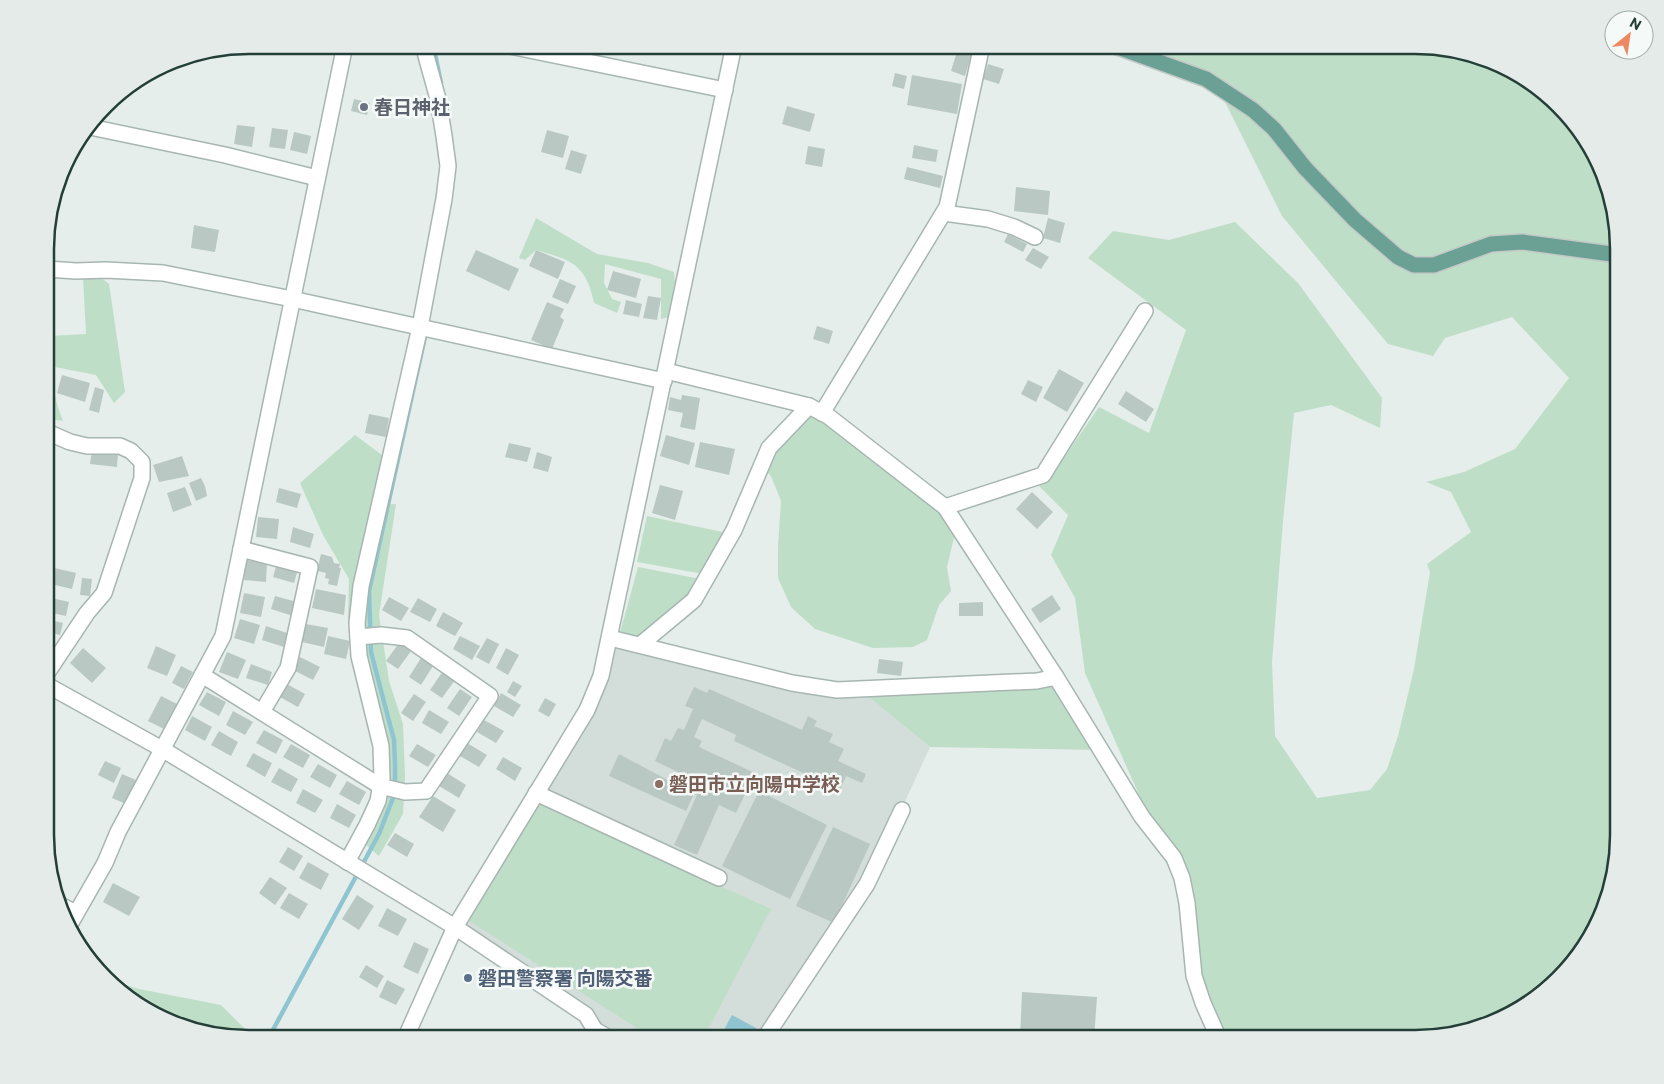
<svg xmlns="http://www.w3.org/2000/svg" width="1664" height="1084" font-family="Commissioner,'Noto Sans JP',sans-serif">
<rect width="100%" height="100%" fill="#e5eeea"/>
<!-- built -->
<polygon fill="#d3ddd9" points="610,638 859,689 930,747 867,884 765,1039 611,1039 455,927 589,705"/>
<!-- green -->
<g fill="#bfdec8">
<polygon points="1112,45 1415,45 1480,56 1529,80 1592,147 1619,236 1619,848 1608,900 1584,949 1517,1012 1428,1039 1220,1039 1199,993 1187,903 1085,673 1075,598 1051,555 1068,515 1038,485 1065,456 1099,407 1149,433 1186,330 1088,258 1113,231 1169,240 1235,222 1298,283 1382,398 1380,428 1331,405 1294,413 1283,521 1272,662 1275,736 1317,798 1370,790 1387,769 1398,736 1414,669 1430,572 1427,564 1471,532 1451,492 1426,482 1464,472 1515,449 1569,378 1512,317 1445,338 1433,356 1388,344 1282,216 1217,86"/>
<path d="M536,218l61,36 51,9 26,9 1,11 -6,34 -8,2v-40l-56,-15 -1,19 8,16 9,3 -4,11 -23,-10c-8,-39 -23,-43 -58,-53l-11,10 -6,-2z"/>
<path d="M99,276l10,8 16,108 -11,11 -18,-28 -41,-8c-3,22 0,33 8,54l-15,-2 -1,-83 39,-2 -3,-56z"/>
<polygon points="809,406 957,525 947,567 951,591 939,605 927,640 913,647 873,648 815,629 791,607 778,578 778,546 781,501 771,476 760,465"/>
<polygon points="355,435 390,461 380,505 396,504 379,615 389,681 403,724 405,777 403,814 379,856 366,845 383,798 357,633 348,618 349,579 323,535 300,483"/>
<polygon points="647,516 732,534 709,575 637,562"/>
<polygon points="638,567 706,580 640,645 618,640"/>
<polygon points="1056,677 1102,750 930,747 859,689"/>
<polygon points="537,804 771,909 703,1039 654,1039 468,920"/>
<polygon points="115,982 139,989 221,1005 255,1039 184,1028 135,1004"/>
</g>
<!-- water -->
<polygon fill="#8fc5d0" points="732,1015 756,1028 750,1039 719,1039"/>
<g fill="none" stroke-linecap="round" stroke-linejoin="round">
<!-- stream -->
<g stroke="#8fc5d0" stroke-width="4.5">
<polyline points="433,45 441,83"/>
<polyline points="268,1039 379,834 393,798 395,779 395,764 394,740 371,652 369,591 426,332"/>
</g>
</g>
<!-- building -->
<g fill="#bac8c3">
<polygon points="958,48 972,52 965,76 951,71"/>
<polygon points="988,64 1004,69 999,84 983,79"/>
<polygon points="895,73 907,76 904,89 892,86"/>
<polygon points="912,75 962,84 957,114 907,105"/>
<polygon points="354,99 370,103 367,115 351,111"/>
<polygon points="787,106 815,114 810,132 782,124"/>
<polygon points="237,125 255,127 252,147 234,144"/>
<polygon points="272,128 288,130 285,149 269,147"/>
<polygon points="547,130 569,136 563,158 541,152"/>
<polygon points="294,132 311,136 307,154 290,150"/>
<polygon points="914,145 938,150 936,162 912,158"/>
<polygon points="808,146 825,149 822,167 805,164"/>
<polygon points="571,150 587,155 581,174 565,169"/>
<polygon points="907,167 943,176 940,188 904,179"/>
<polygon points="1016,187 1050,191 1048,215 1014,211"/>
<polygon points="1048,218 1065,223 1060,243 1043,238"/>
<polygon points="194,225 219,230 215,252 191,248"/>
<polygon points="1008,234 1027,244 1023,252 1004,242"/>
<polygon points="1033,248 1049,257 1041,269 1025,260"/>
<polygon points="476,250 519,269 509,291 466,271"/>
<polygon points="536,250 565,262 558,279 529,266"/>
<polygon points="613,271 641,279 636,298 607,290"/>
<polygon points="560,279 576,286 568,304 552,297"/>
<polygon points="648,296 661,298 657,320 643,318"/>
<polygon points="626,300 642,304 639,317 623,314"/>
<polygon points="547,302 564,309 560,317 564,320 552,349 531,340"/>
<polygon points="817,326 833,331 829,344 813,339"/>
<polygon points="1059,369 1084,383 1067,412 1043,398"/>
<polygon points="62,375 90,383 85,402 57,393"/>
<polygon points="1028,380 1043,387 1036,402 1021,394"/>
<polygon points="95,387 104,390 99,413 89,410"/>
<polygon points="1126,391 1154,409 1146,422 1118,404"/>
<polygon points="682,395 700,398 695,430 680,427 683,413 668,410 670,397 681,400"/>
<polygon points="369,414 389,418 386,437 365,433"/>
<polygon points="666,435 695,443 689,465 660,456"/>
<polygon points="700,442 735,449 729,475 695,467"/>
<polygon points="509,443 531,448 527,462 505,457"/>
<polygon points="92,451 118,454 117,467 90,464"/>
<polygon points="537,452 552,457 548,472 533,468"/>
<polygon points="182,456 189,476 159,482 153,465"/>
<polygon points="201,478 205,486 207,496 196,501 189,483"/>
<polygon points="660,485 683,491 675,520 652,513"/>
<polygon points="185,487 192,505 173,512 167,493"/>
<polygon points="279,488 301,494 297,508 276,502"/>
<polygon points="1032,492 1053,512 1037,529 1016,509"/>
<polygon points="258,517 279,519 277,539 256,537"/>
<polygon points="293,527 314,534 310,548 290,542"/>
<polygon points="321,554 332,557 334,563 340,564 339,568 341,568 337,586 328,584 329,579 325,578 326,573 317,571"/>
<polygon points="246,560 267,562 266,582 244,580"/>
<polygon points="277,563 298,569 294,583 273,577"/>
<polygon points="50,567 76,573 72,589 47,583"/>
<polygon points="82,578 92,579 90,596 80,595"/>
<polygon points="316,589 346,595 344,615 312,608"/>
<polygon points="244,593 265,597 261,617 240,613"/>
<polygon points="1052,595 1061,609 1040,623 1031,609"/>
<polygon points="275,596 297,602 293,616 271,609"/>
<polygon points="47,597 69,602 66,616 47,612"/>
<polygon points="389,597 409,608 401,621 382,610"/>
<polygon points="418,598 437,609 430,622 410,612"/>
<polygon points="983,602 983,616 959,616 959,603"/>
<polygon points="443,612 463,623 455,636 436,626"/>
<polygon points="47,619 63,623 60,635 47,632"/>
<polygon points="240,619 260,625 254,644 234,638"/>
<polygon points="306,624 328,628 324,647 302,642"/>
<polygon points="266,626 287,633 284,647 262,640"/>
<polygon points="328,636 350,641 346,659 324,654"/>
<polygon points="460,636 480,646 472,660 453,649"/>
<polygon points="487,638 499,644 489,664 476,657"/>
<polygon points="399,643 411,651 398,669 386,661"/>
<polygon points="156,646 176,655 167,676 147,668"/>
<polygon points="83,648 106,668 92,683 70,663"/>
<polygon points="506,648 519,655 508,675 496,668"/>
<polygon points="227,652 246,660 238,679 219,672"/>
<polygon points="300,657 320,667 313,680 293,670"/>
<polygon points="421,658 433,666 421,685 409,677"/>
<polygon points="879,659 903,662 901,676 877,673"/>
<polygon points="251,664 272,672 268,685 246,678"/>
<polygon points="181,666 193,672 184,689 172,683"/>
<polygon points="443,671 455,680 442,698 430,690"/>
<polygon points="513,681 522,686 515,697 507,692"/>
<polygon points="285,683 305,694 298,707 278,696"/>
<polygon points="694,687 707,693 709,689 802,730 808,716 817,721 814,726 833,734 829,742 844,749 838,761 866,774 862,783 846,776 840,790 734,741 736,735 702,719 694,737 702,741 699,747 755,773 736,813 719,805 697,855 674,845 697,795 694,794 686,811 609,776 619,754 679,786 684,775 655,761 665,738 671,741 678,728 684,730 693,709 685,706"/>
<polygon points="460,689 472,697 459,716 447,708"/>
<polygon points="207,692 226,702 219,716 199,705"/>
<polygon points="501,693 521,705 513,717 494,706"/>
<polygon points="414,694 426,702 413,721 401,713"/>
<polygon points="161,696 177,704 164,729 148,721"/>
<polygon points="545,698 556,704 549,717 538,711"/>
<polygon points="429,710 449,722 441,734 422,723"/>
<polygon points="233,711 253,722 245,735 226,725"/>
<polygon points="192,716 212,727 205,741 185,730"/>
<polygon points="484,720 504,731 496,743 477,732"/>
<polygon points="264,730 283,740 276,754 256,743"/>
<polygon points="219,731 238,742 231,756 211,745"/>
<polygon points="467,743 487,755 479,767 460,756"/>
<polygon points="291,744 310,755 303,768 283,757"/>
<polygon points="417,744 436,755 428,767 409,756"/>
<polygon points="253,753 272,763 265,777 246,766"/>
<polygon points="503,757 522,768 515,781 496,769"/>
<polygon points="105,761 121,768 114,783 98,775"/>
<polygon points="318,764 337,775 330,788 310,777"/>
<polygon points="279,768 298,779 291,792 271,782"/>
<polygon points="447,773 466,785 459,798 439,786"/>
<polygon points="122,774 136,780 126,804 112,798"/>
<polygon points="347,781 366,792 359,805 339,794"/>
<polygon points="303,789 323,800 315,813 296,803"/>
<polygon points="759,791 827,825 790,899 722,866"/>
<polygon points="433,796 456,810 443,832 419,817"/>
<polygon points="337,804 356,815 349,828 330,818"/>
<polygon points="833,827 870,844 834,923 796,906"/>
<polygon points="395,833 414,844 407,857 387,845"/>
<polygon points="288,847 303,856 294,871 279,862"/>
<polygon points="308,862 329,874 321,890 299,878"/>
<polygon points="270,877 287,888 275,905 259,893"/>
<polygon points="113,883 140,897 129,916 103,902"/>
<polygon points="289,893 308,904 299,919 280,908"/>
<polygon points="357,895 374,906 359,930 342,919"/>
<polygon points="387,908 407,919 398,936 378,926"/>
<polygon points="414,942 429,949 418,974 403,967"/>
<polygon points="366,965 384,976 377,988 359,977"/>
<polygon points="387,980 405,989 396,1005 379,997"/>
<polygon points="1022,992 1097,997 1094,1039 1020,1039"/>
</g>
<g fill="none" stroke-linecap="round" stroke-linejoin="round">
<!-- minor casing -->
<g stroke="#a7b6b1" stroke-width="18">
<g id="minor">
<polyline points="505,45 725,90"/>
<polyline points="90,127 225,155 317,178"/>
<polyline points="944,213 988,219 1014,227 1035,237"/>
<polyline points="47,269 76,271 106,270 163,273 292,299 664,381"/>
<polyline points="666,371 809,406 828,416 945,507 1056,677 1142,817 1174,858 1182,878 1187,903 1194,976 1203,1003 1219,1039"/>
<polyline points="822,413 947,207 982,45"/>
<polyline points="47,432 70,442 87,446 120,446 131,451 142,462 142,478 104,593 87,613 47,673"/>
<polyline points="945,507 1043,475 1145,311"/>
<polyline points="241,549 310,567 288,668 262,712"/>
<polyline points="610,638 792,683 837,690 1037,681 1056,677"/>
<polyline points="640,645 694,600 734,530 769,448 809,406"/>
<polyline points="202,675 380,786 405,792 426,791 490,696 407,638 381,635 358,637"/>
<polyline points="47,685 162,749 455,927 586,1015 595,1030 597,1039"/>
<polyline points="536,793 719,878"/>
<polyline points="347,862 367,825 378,801 382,778 381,746 359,656 357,623 361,586 420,327 444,199 448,166 444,136 438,99 423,45"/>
<polyline points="62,906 76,913"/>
<polyline points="69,926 105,863 118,832 223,636 345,45"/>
<polyline points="595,1030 611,1039"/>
<polyline points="405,1039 455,927 587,710 601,676 734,45"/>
<polyline points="764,1039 867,884 902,810"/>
</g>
</g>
<!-- major casing -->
<g stroke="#c2c9c7" stroke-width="18">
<polyline id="major" points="1112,45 1206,79 1253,110 1274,129 1305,168 1355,220 1398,257 1414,265 1434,265 1491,244 1522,242 1619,255"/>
</g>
<!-- minor -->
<use href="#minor" stroke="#fff" stroke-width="15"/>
<!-- major -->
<use href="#major" stroke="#6ba194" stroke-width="15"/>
</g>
<!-- markers -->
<circle fill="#6b7280" stroke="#f5faf8" stroke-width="2" cx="364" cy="107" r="5"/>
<circle fill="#8d6e63" stroke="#f5faf8" stroke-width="2" cx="659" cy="784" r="5"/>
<circle fill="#5c6f8a" stroke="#f5faf8" stroke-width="2" cx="468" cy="978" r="5"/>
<g text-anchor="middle" stroke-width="5" stroke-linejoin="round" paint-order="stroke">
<!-- worship labels -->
<g font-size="19" font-weight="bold" fill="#5b616d" stroke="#f5faf8" text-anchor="start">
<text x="374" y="114">春日神社</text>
</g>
<!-- education labels -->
<g font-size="19" font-weight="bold" fill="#785e54" stroke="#f5faf8" text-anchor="start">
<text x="669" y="791">磐田市立向陽中学校</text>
</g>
<!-- service labels -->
<g font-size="19" font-weight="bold" fill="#4e5e75" stroke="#f5faf8" text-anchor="start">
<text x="478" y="985">磐田警察署 向陽交番</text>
</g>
</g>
<!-- crop -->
<path d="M0 0H1664V1084H0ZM249 54H1415A195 195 0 0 1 1610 249V835A195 195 0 0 1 1415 1030H249A195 195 0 0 1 54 835V249A195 195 0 0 1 249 54Z" fill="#e4ebe9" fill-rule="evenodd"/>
<path fill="none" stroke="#243f38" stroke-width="2.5" d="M249 54H1415A195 195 0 0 1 1610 249V835A195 195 0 0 1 1415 1030H249A195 195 0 0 1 54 835V249A195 195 0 0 1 249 54Z"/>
<!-- north arrow -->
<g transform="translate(1629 35) rotate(30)"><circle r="24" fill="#f5faf8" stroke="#a1afab"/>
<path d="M0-4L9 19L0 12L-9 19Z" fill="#ed8863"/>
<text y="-8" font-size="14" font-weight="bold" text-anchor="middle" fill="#243f38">N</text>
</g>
</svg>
